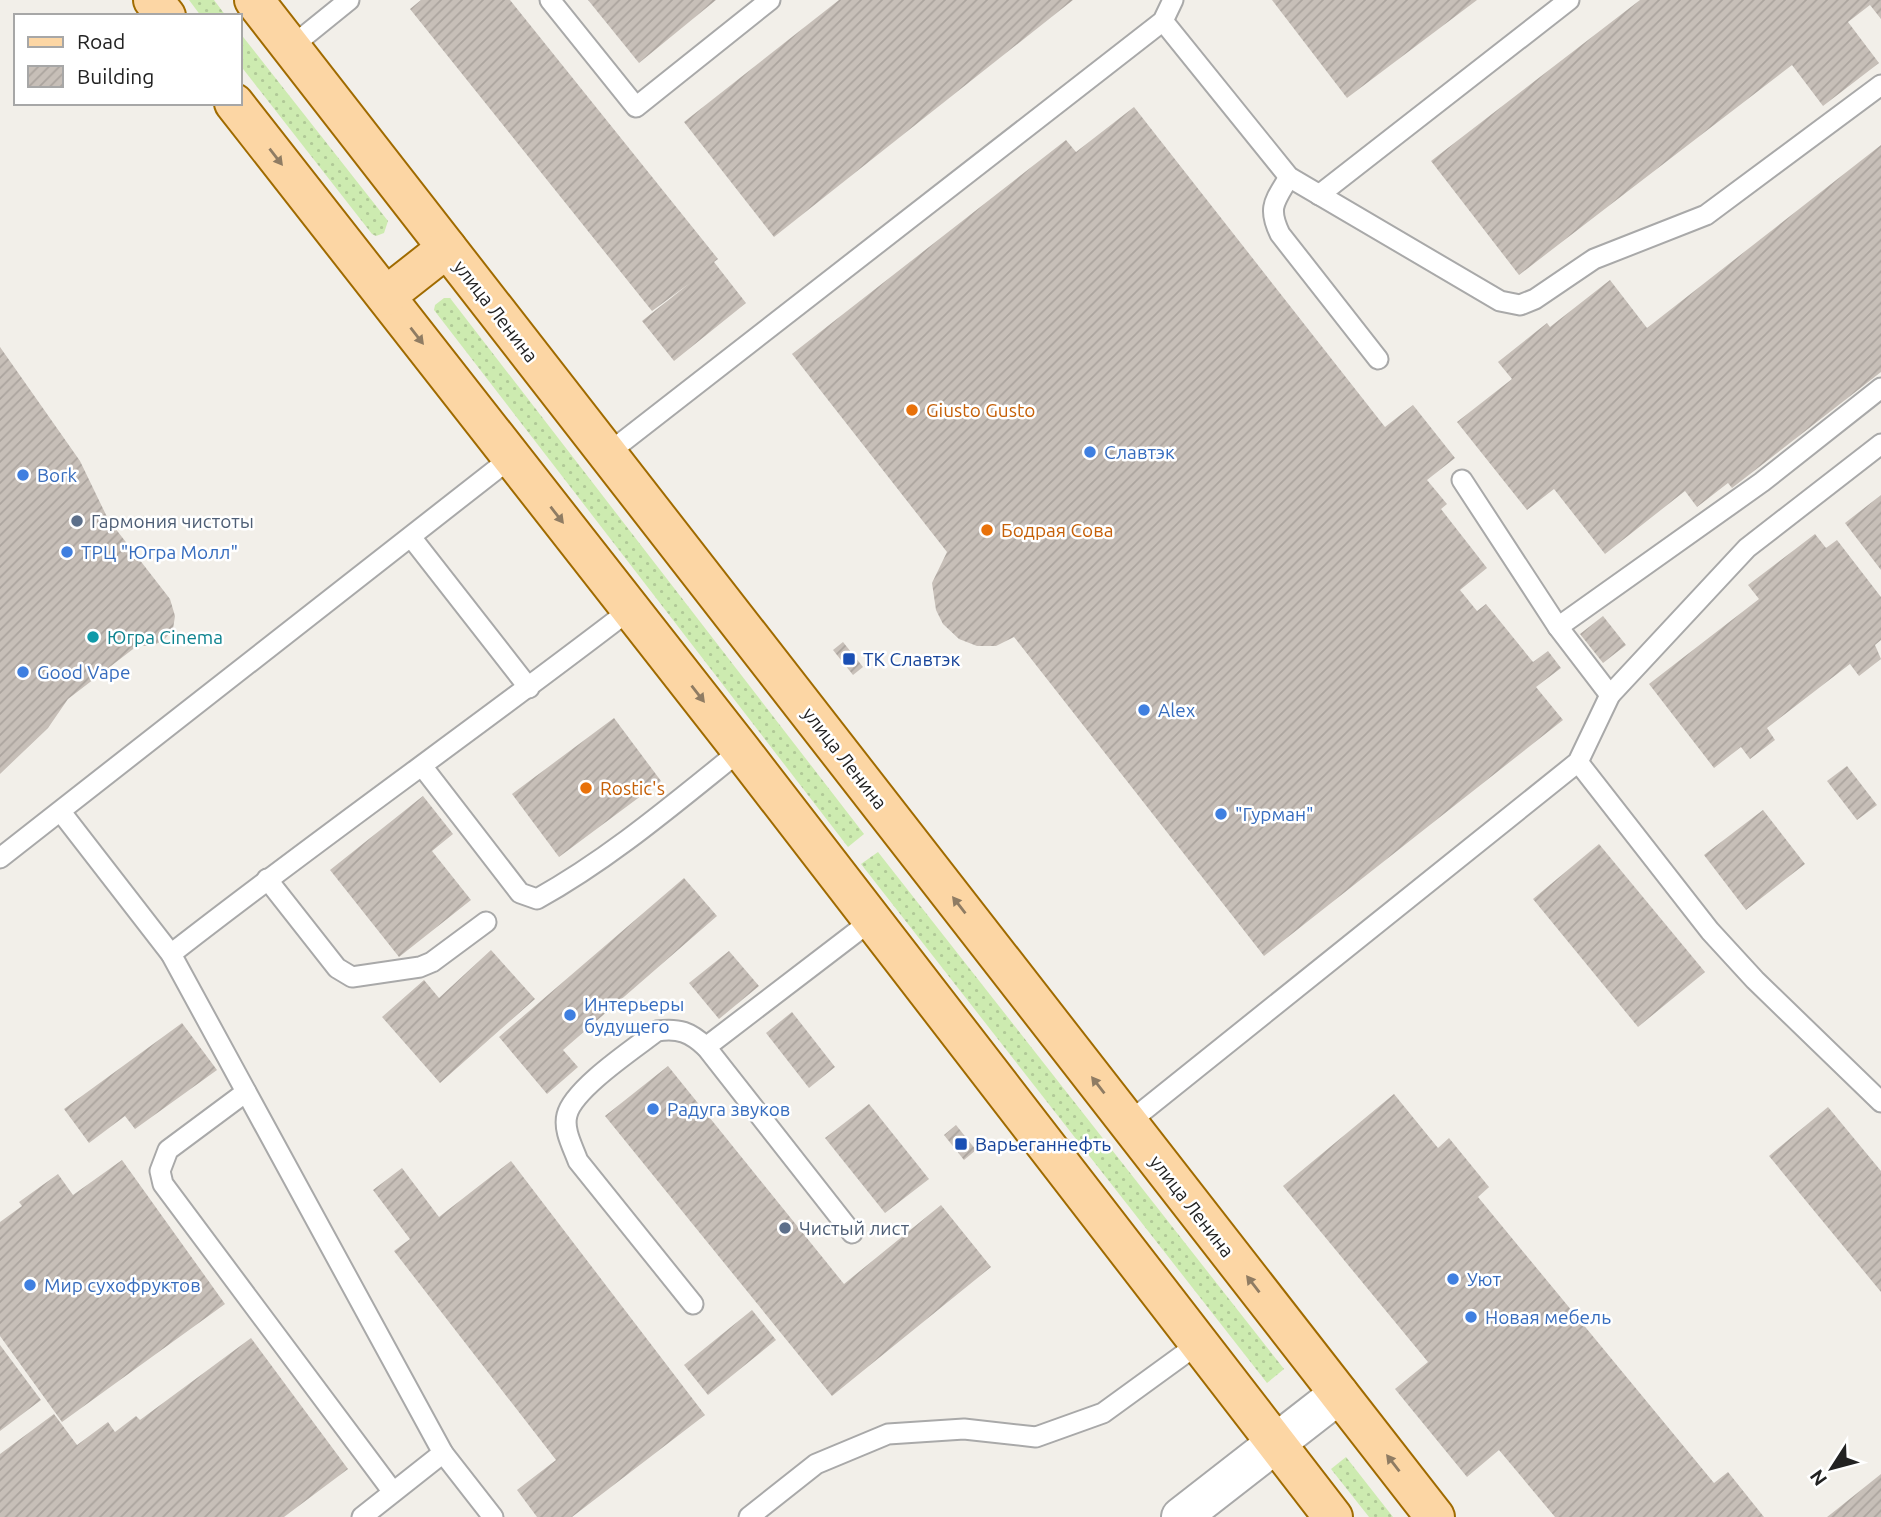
<svg xmlns="http://www.w3.org/2000/svg" width="1881" height="1517" font-family="Ubuntu,sans-serif">
<defs>
<pattern id="grass-dots" width="8" height="8" patternUnits="userSpaceOnUse" patternTransform="scale(1.75)"><rect width="8" height="8" fill="#cdebb0"/><path d="M2 2h.1M6 6h.1" fill="none" stroke="#b0c997" stroke-width="1.8" stroke-linecap="round"/></pattern>
<pattern id="building-hatch" width="6" height="6" patternUnits="userSpaceOnUse" patternTransform="scale(1.75)"><rect width="6" height="6" fill="#c7bfb8"/><path d="M-1 1l2-2M0 6l6-6M5 7l2-2" fill="none" stroke="#aba49e"/></pattern>
</defs>
<rect width="100%" height="100%" fill="#f2efe9"/>
<!-- grass -->
<g fill="url(#grass-dots)">
<polygon points="189,0 214,0 226,16 201,16"/>
<polygon points="240,33 388,221 384,233 376,236 372,234 240,65"/>
<polygon points="444,298 450,298 864,834 848,847 434,310 435,305"/>
<polygon points="878,852 1284,1369 1267,1383 861,864"/>
<polygon points="1346,1457 1393,1517 1369,1517 1331,1469"/>
</g>
<!-- building -->
<g fill="url(#building-hatch)">
<polygon points="421,0 510,0 718,259 714,262 746,303 674,361 642,321 690,283 652,311 410,9"/>
<polygon points="588,0 716,0 639,63"/>
<polygon points="839,0 1073,0 774,237 684,122"/>
<polygon points="1272,0 1477,0 1347,98"/>
<polygon points="1640,0 1881,0 1881,19 1870,5 1848,22 1879,63 1823,106 1792,65 1519,275 1431,161"/>
<polygon points="1134,107 1385,427 1413,405 1455,458 1427,480 1447,504 1441,509 1487,568 1460,590 1477,611 1486,604 1533,662 1548,651 1561,668 1536,687 1563,720 1264,956 1014,637 996,646 977,646 959,639 943,624 936,610 932,583 947,552 792,354 1066,140 1076,152"/>
<polygon points="1881,145 1881,372 1732,488 1728,483 1697,507 1685,491 1605,554 1554,489 1527,510 1457,422 1512,379 1498,362 1547,323 1550,327 1610,280 1647,328"/>
<polygon points="0,347 80,461 108,519 170,599 175,616 173,629 164,640 152,646 137,646 68,699 48,728 0,774"/>
<polygon points="1881,495 1881,570 1845,523"/>
<polygon points="1815,534 1826,548 1837,540 1881,597 1881,640 1875,645 1881,659 1859,676 1850,664 1767,728 1775,740 1750,759 1741,747 1714,768 1649,684 1759,599 1748,585"/>
<polygon points="1603,616 1626,645 1603,663 1580,634"/>
<polygon points="843,642 863,667 853,675 833,650"/>
<polygon points="614,718 661,781 559,857 512,794"/>
<polygon points="1847,766 1877,805 1857,820 1827,781"/>
<polygon points="423,796 453,834 432,851 471,900 399,957 330,870"/>
<polygon points="1763,810 1805,864 1746,910 1704,855"/>
<polygon points="1599,844 1705,972 1638,1027 1533,899"/>
<polygon points="684,878 717,916 563,1050 578,1067 547,1094 499,1037"/>
<polygon points="491,950 535,999 440,1083 382,1017 424,980 439,998"/>
<polygon points="729,951 759,986 719,1019 689,983"/>
<polygon points="792,1012 835,1067 809,1088 766,1033"/>
<polygon points="182,1023 217,1070 135,1129 125,1116 89,1143 64,1109"/>
<polygon points="668,1066 844,1284 941,1205 991,1267 832,1396 605,1116"/>
<polygon points="1394,1094 1438,1148 1449,1138 1489,1187 1478,1197 1714,1483 1728,1472 1764,1517 1555,1517 1499,1450 1467,1477 1395,1389 1428,1362 1283,1186"/>
<polygon points="869,1104 929,1179 885,1213 825,1138"/>
<polygon points="1828,1107 1881,1171 1881,1292 1769,1156"/>
<polygon points="956,1125 976,1150 964,1160 944,1135"/>
<polygon points="122,1160 225,1304 62,1422 0,1336 0,1222 22,1206 19,1202 58,1174 73,1195"/>
<polygon points="511,1161 705,1415 572,1517 537,1517 517,1490 556,1460 394,1251 410,1239 373,1190 402,1168 439,1217"/>
<polygon points="752,1310 776,1340 708,1395 684,1365"/>
<polygon points="251,1338 348,1469 284,1517 0,1517 0,1454 54,1414 77,1445 108,1422 115,1432 136,1416 140,1420"/>
<polygon points="0,1345 41,1400 0,1431"/>
<polygon points="1881,1474 1881,1517 1827,1517 1836,1510"/>
</g>
<g fill="none" stroke-linecap="round" stroke-linejoin="round">
<!-- service casing -->
<g stroke="#a9a9a9" stroke-width="23">
<g id="service">
<polyline points="550,0 636,107 770,0"/>
<polyline points="1163,21 1289,177 1500,301 1520,305 1535,299 1594,259 1706,215 1881,85"/>
<polyline points="291,47 349,0"/>
<path d="M1289,177c-14,24 -22,30 -9,57l98,125"/>
<polyline points="1319,195 1569,0"/>
<polyline points="607,454 1163,21 1173,0"/>
<polyline points="1462,480 1558,627 1610,695"/>
<polyline points="411,537 529,688"/>
<polyline points="1558,627 1762,482 1881,388"/>
<polyline points="1578,762 1710,931 1755,980 1881,1102"/>
<path d="M422,766l98,127 17,6c74,-41 139,-97 204,-149"/>
<polyline points="61,812 171,954 443,1453 493,1517"/>
<polyline points="0,858 512,457"/>
<polyline points="267,879 337,968 352,977 420,967 432,962 486,922"/>
<path d="M171,954c151,-118 308,-228 460,-345"/>
<polyline points="246,1092 168,1150 160,1171 163,1184 393,1492"/>
<polyline points="1128,1123 1578,762 1610,695 1747,548 1881,444"/>
<polyline points="852,1233 706,1047 872,920"/>
<path d="M693,1304l-115,-143c-5,-14 -15,-31 -11,-46 6,-26 68,-67 90,-84 22,-3 33,1 49,16"/>
<polyline points="362,1517 443,1453"/>
<polyline points="749,1517 816,1464 888,1434 964,1429 1036,1437 1103,1413 1198,1344"/>
</g>
</g>
<!-- minor casing -->
<g stroke="#a9a9a9" stroke-width="42">
<polyline id="minor" points="1181,1517 1339,1394"/>
</g>
<!-- primary casing -->
<g stroke="#a06b00" stroke-width="42">
<g id="primary">
<polyline points="153,0 166,16"/>
<polyline points="254,0 1435,1517"/>
<polyline points="234,103 741,750 1333,1517"/>
<polyline points="386,296 447,248"/>
</g>
</g>
<!-- service -->
<use href="#service" stroke="#fff" stroke-width="19"/>
<!-- minor -->
<use href="#minor" stroke="#fff" stroke-width="38"/>
<!-- primary -->
<use href="#primary" stroke="#fcd6a4" stroke-width="38"/>
</g>
<!-- one-way arrows -->
<defs><path id="oneway-solid" d="M-6-.8H1V-3.2L6.5 0L1 3.2V.8H-6Z" transform="scale(1.75)"/></defs>
<g fill="#8f7c63">
<use href="#oneway-solid" transform="translate(276 157) rotate(52)"/>
<use href="#oneway-solid" transform="translate(417 336) rotate(52)"/>
<use href="#oneway-solid" transform="translate(557 515) rotate(52)"/>
<use href="#oneway-solid" transform="translate(698 694) rotate(52)"/>
<use href="#oneway-solid" transform="translate(959 905) rotate(-128)"/>
<use href="#oneway-solid" transform="translate(1098 1085) rotate(-128)"/>
<use href="#oneway-solid" transform="translate(1253 1284) rotate(-128)"/>
<use href="#oneway-solid" transform="translate(1393 1463) rotate(-128)"/>
</g>
<!-- markers -->
<g fill="#e8710a" stroke="#fff" stroke-width="2.5">
<circle cx="912" cy="410" r="7"/>
<circle cx="987" cy="530" r="7"/>
<circle cx="586" cy="788" r="7"/>
</g>
<g fill="#3f7fe0" stroke="#fff" stroke-width="2.5">
<circle cx="1090" cy="452" r="7"/>
<circle cx="23" cy="475" r="7"/>
<circle cx="67" cy="552" r="7"/>
<circle cx="23" cy="672" r="7"/>
<circle cx="1144" cy="710" r="7"/>
<circle cx="1221" cy="814" r="7"/>
<circle cx="570" cy="1015" r="7"/>
<circle cx="653" cy="1109" r="7"/>
<circle cx="1453" cy="1279" r="7"/>
<circle cx="30" cy="1285" r="7"/>
<circle cx="1471" cy="1317" r="7"/>
</g>
<g fill="#5c6f8a" stroke="#fff" stroke-width="2.5">
<circle cx="77" cy="521" r="7"/>
<circle cx="785" cy="1228" r="7"/>
</g>
<circle fill="#0f9aa8" stroke="#fff" stroke-width="2.5" cx="93" cy="637" r="7"/>
<g fill="#1a4fb4" stroke="#fff" stroke-width="2.5">
<rect x="842" y="652" width="14" height="14" rx="3.5"/>
<rect x="954" y="1137" width="14" height="14" rx="3.5"/>
</g>
<g text-anchor="middle" stroke-width="5" stroke-linejoin="round" paint-order="stroke">
<!-- street labels -->
<g font-size="19" fill="#222" stroke="#fff">
<text transform="translate(496 311) rotate(52)" y="7">улица Ленина</text>
<text transform="translate(845 758) rotate(52)" y="7">улица Ленина</text>
<text transform="translate(1192 1206) rotate(52)" y="7">улица Ленина</text>
</g>
<!-- food labels -->
<g font-size="19" fill="#c56008" stroke="#fff" text-anchor="start">
<text x="926" y="417">Giusto Gusto</text>
<text x="1001" y="537">Бодрая Сова</text>
<text x="600" y="795">Rostic's</text>
</g>
<!-- shop labels -->
<g font-size="19" fill="#366cbe" stroke="#fff" text-anchor="start">
<text x="1104" y="459">Славтэк</text>
<text x="37" y="482">Bork</text>
<text x="81" y="559">ТРЦ "Югра Молл"</text>
<text x="37" y="679">Good Vape</text>
<text x="1158" y="717">Alex</text>
<text x="1235" y="821">"Гурман"</text>
<text x="584" y="1011">Интерьеры<tspan x="584" dy="22">будущего</tspan></text>
<text x="667" y="1116">Радуга звуков</text>
<text x="1467" y="1286">Уют</text>
<text x="44" y="1292">Мир сухофруктов</text>
<text x="1485" y="1324">Новая мебель</text>
</g>
<!-- service labels -->
<g font-size="19" fill="#4e5e75" stroke="#fff" text-anchor="start">
<text x="91" y="528">Гармония чистоты</text>
<text x="799" y="1235">Чистый лист</text>
</g>
<!-- culture labels -->
<g font-size="19" fill="#0d838f" stroke="#fff" text-anchor="start">
<text x="107" y="644">Югра Cinema</text>
</g>
<!-- transit labels -->
<g font-size="19" fill="#164399" stroke="#fff" text-anchor="start">
<text x="863" y="666">ТК Славтэк</text>
<text x="975" y="1151">Варьеганнефть</text>
</g>
</g>
<!-- legend -->
<rect x="14" y="14" width="228" height="91" fill="#ffffff" stroke="#a7a7a7" stroke-width="2"/>
<rect x="28" y="37" width="35" height="10" fill="#fcd6a4" stroke="#a7a7a7" stroke-width="2"/>
<text x="77" y="49" font-size="21" fill="#222222">Road</text>
<rect x="28" y="66" width="35" height="21" fill="url(#building-hatch)" stroke="#a7a7a7" stroke-width="2"/>
<text x="77" y="84" font-size="21" fill="#222222">Building</text>
<!-- north arrow -->
<g transform="translate(1832 1468) rotate(234)" stroke="#ffffff" stroke-width="5" paint-order="stroke">
<path d="M0-5L12 26L0 18L-12 26Z" fill="#222222"/>
<text y="-10" font-size="19" font-weight="bold" text-anchor="middle" fill="#222222">N</text>
</g>
</svg>
